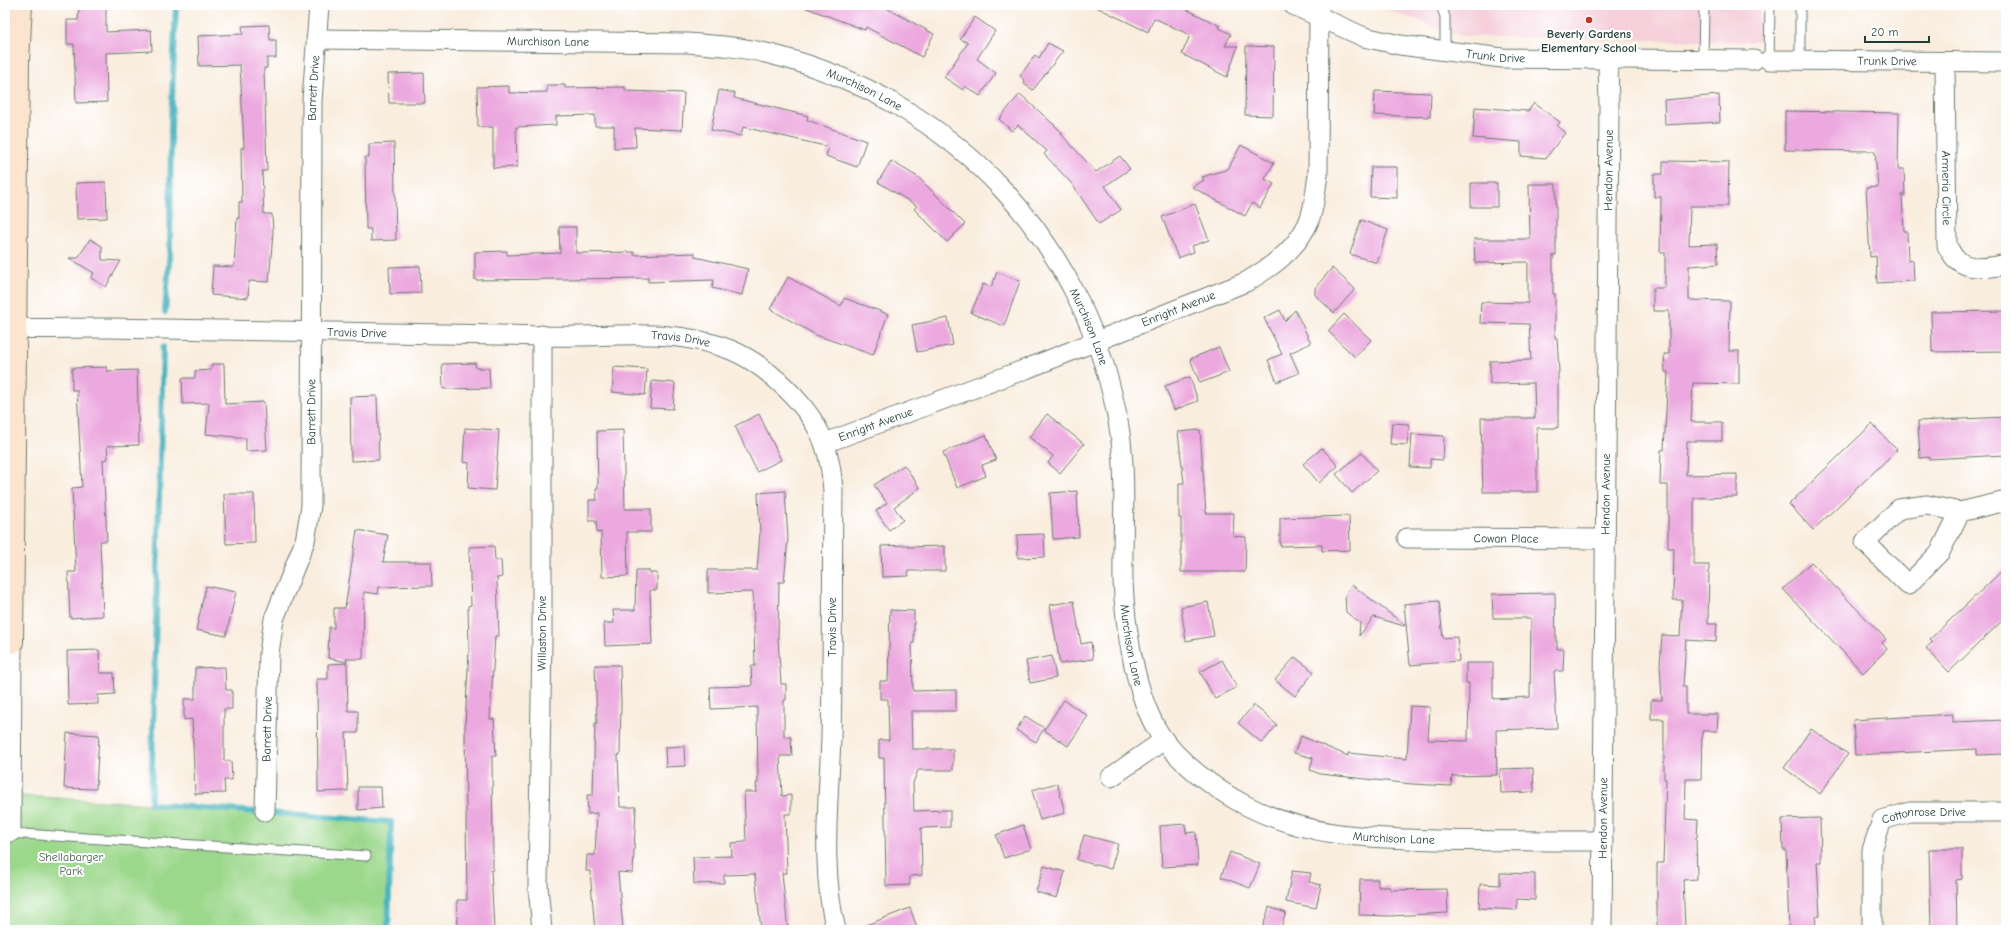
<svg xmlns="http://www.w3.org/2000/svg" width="2011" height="935" font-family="'Comic Neue',sans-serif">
<rect width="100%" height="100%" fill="#fff"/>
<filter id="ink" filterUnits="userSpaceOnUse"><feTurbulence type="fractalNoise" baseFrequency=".025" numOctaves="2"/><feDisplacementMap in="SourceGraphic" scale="8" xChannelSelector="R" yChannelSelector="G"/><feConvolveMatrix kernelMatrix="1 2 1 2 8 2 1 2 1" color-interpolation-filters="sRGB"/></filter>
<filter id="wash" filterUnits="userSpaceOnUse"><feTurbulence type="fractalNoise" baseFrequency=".012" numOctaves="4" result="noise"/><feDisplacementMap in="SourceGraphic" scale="16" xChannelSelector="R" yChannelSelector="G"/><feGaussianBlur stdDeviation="0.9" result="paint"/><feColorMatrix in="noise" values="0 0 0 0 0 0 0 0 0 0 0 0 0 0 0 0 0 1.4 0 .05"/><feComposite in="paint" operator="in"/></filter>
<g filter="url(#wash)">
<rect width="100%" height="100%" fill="#f9edde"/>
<!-- built -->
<polygon fill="#f5cfda" points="1375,5 1760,5 1760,42 1460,36"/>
<!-- green -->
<polygon fill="#9cd88c" stroke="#5e8a60" points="5,795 265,811 391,822 387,930 5,930"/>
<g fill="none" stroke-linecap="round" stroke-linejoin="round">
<!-- stream -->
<g stroke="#46b5c1" stroke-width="6">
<polyline points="165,312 170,251 171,125 176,5"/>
<polyline points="163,347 151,804 391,822 388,930"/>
</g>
</g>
<g id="blocks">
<!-- building -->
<g fill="#eca9df">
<polygon points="804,5 881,5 934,34 922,57 866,27 865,30 804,7"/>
<polygon points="1092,5 1178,5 1220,26 1219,28 1231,34 1225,46 1238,46 1227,77 1182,54 1190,35 1154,18 1148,32"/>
<polygon points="79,6 106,6 106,32 151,30 152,51 106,53 107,102 76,103 74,44 67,44 67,20 78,20"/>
<polygon points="975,17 995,31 977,59 996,73 980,96 965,86 963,90 944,77 968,43 960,39"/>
<polygon points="269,25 270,40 276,40 276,58 267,58 267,68 264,68 267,171 262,171 264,214 272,214 273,233 269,282 249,281 248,298 211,295 213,266 234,267 237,218 239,218 239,202 242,202 241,148 244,148 240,65 199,66 198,36 243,34 242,26"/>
<polygon points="1048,43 1063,51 1033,90 1024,84 1025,81 1020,76 1035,55 1039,58"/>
<polygon points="1246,46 1274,47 1273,116 1245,115"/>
<polygon points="424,73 425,103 389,103 388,74"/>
<polygon points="547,85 565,85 565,88 625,87 625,91 684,93 682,130 635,128 636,147 614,148 614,126 595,126 595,115 556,116 556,125 516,127 517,167 493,168 493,127 478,127 477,87 509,86 509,93 547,92"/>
<polygon points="719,90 735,93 734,98 808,116 807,120 866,141 857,167 826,156 829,147 743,127 741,136 711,130"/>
<polygon points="1375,91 1431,93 1430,117 1374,115"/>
<polygon points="1020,94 1063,133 1061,134 1096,172 1120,156 1130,169 1105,186 1121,210 1099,224 1072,184 1044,154 1047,151 1018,125 1012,131 999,119"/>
<polygon points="1719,95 1720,122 1665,125 1664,100"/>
<polygon points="1534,103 1560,122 1557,126 1565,133 1546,158 1521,156 1521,142 1473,138 1475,107 1528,111"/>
<polygon points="1785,111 1899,113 1898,169 1904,169 1905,195 1902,195 1904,231 1907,231 1908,261 1913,260 1914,281 1877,283 1876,256 1870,257 1866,188 1878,187 1875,151 1785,150"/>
<polygon points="394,143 396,240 371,241 371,229 366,229 365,157 369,157 369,144"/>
<polygon points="1241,145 1274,163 1265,179 1274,184 1260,208 1252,203 1245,216 1192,187 1204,180 1202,177 1228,169"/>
<polygon points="891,161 918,177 965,224 947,242 914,209 917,206 878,182"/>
<polygon points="1663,161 1729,162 1728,206 1690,206 1689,245 1717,244 1718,264 1689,266 1689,300 1730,301 1729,351 1739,351 1739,384 1693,383 1691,422 1722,422 1722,441 1687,441 1686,475 1737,474 1737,497 1694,498 1694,565 1709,565 1708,624 1717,624 1716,642 1686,640 1683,687 1686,687 1686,714 1718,714 1717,731 1702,731 1701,779 1686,779 1685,819 1698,820 1697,837 1696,837 1697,879 1683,880 1685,930 1657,930 1657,863 1663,863 1666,779 1664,779 1664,719 1651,719 1651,700 1662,700 1660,665 1662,635 1680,636 1682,600 1673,600 1674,548 1668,548 1668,485 1660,485 1661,450 1664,450 1668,372 1665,372 1664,354 1669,354 1669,311 1653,311 1653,288 1665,288 1665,252 1660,252 1661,197 1654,197 1654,174 1663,174"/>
<polygon points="1371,167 1397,167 1397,198 1370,197"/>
<polygon points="106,182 107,218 77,219 76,183"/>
<rect x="1471" y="183" width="26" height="24"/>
<polygon points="1529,184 1556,184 1556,255 1553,255 1553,294 1555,294 1555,338 1557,338 1559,372 1558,373 1558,428 1537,428 1537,492 1483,492 1481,418 1535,418 1534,383 1490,384 1490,361 1531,360 1529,324 1480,323 1481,302 1528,303 1528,262 1475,263 1474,239 1530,239"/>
<polygon points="1195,204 1209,240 1192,246 1194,252 1178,258 1162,217"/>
<polygon points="1361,220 1388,230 1377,263 1350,254"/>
<polygon points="559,227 576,227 576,253 634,252 634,255 695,253 695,257 748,269 742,295 712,288 714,280 648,282 648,278 475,280 475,252 507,251 507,255 560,253"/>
<polygon points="90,239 102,246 102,260 121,261 106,287 91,278 94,273 69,258 78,258"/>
<polygon points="420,266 421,293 390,294 389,267"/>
<polygon points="1332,268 1355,289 1334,313 1315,295 1315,288"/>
<polygon points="997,272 1020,281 1004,326 971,313 983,284 991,287"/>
<polygon points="788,277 841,306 844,298 888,314 873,355 816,335 770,309"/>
<polygon points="1280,310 1285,321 1295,310 1311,343 1290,353 1299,373 1277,382 1268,360 1282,354 1264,318"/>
<polygon points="2006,311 2006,351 1932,352 1931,312"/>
<polygon points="1344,314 1371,340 1355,357 1328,331"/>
<polygon points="948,318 953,345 917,352 912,325"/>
<polygon points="1219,347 1229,372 1200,383 1190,359"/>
<polygon points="475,363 476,368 489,368 490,388 443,389 442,364"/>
<polygon points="212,364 224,364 225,404 264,402 267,450 246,451 246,438 235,438 235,437 206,434 209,403 183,404 182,378 195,378 195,371 211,370"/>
<polygon points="107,367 107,371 137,370 139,445 107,446 108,459 103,460 107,541 100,541 103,616 70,618 68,572 76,572 72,488 82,487 77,390 72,390 72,368"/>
<polygon points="614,367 647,369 645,395 612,392"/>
<polygon points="1190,377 1198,401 1174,410 1165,386"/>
<polygon points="652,381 675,383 673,409 650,408"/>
<polygon points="377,396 379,460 351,461 350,397"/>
<polygon points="759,414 781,460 757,472 735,426"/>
<polygon points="1047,414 1084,444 1060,473 1048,463 1053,456 1029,437"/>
<polygon points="2006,417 2006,455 1929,459 1929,457 1920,458 1918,421"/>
<polygon points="1392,423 1409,424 1407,445 1390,444"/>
<polygon points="1872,424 1897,450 1813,530 1789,504"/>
<polygon points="465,428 499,430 495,490 468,488 469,463 463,462"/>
<polygon points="623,430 625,509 651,509 651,532 627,532 628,576 602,577 601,532 597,533 596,521 589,521 589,500 597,500 596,488 598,488 597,431"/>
<polygon points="1200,430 1206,513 1234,513 1233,536 1246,537 1245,572 1181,572 1181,518 1179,518 1179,483 1184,483 1178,432"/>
<polygon points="1412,434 1444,436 1443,460 1430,459 1430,468 1410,467"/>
<polygon points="986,435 996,460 982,465 986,476 957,488 943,452"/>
<polygon points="1322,448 1338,466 1319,483 1303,464"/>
<polygon points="1362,453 1377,471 1352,493 1336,474"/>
<polygon points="904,465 920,488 894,507 903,520 889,530 876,511 887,503 874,485"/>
<polygon points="785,491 788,539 784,582 779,582 778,639 781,684 786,684 786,700 784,700 784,737 791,737 792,756 780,756 782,796 791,795 791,814 785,814 787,873 782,873 788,930 761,930 755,874 724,875 724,883 694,884 693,857 732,856 731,843 746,842 744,792 757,792 756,783 758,783 757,707 711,709 710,687 752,686 751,666 755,666 753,592 708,593 708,570 757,570 760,533 758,493"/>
<polygon points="1077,491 1079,537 1053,539 1050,493"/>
<polygon points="224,494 254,494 255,543 226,544"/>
<polygon points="1349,516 1350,550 1322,551 1322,545 1280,546 1280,518"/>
<polygon points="357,530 388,535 383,562 431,562 432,586 379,587 378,594 364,592 363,659 346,659 347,662 328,658 329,627 334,628 334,608 345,608"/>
<polygon points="1044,534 1045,557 1018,558 1017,535"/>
<polygon points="908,545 908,547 945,546 945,571 908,571 909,576 882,577 881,546"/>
<polygon points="494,546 495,560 501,560 502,577 497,578 499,636 495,636 490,719 494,719 496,756 492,756 493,870 491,870 494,930 458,930 457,900 467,900 465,727 469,649 468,606 471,605 469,547"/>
<polygon points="1811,562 1886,639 1882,643 1887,649 1863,673 1783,589"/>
<polygon points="2006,567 2006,617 1949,672 1926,648 1933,642 1930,639"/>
<polygon points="636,570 649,570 649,573 657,573 657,590 650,590 652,644 605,646 604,623 614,623 613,610 635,610"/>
<polygon points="1352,585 1405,625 1404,626 1374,617 1359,636 1360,623 1346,612 1345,595"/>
<polygon points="206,586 236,592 226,636 196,630"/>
<polygon points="1555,593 1556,641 1557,641 1557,649 1564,649 1563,671 1554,671 1557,728 1496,730 1497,775 1452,776 1451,786 1412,784 1320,774 1310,770 1313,758 1294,753 1301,736 1348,756 1348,753 1407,759 1410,706 1430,707 1428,740 1468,741 1469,683 1466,683 1466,663 1493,663 1493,699 1530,697 1531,618 1493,618 1492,594"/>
<polygon points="1074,601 1081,644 1091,642 1093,659 1060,664 1050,605"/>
<polygon points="1439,601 1443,638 1457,637 1459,661 1410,665 1404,604"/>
<polygon points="1208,602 1214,636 1186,641 1181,607"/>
<polygon points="890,610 914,611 914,643 912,643 913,691 956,690 956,711 911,711 912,749 953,749 953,770 918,770 913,783 914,811 950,810 950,827 921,828 922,875 910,876 910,885 886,886 884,758 879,758 879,740 889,740 888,699 880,699 880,681 888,681"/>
<polygon points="99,650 100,673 114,673 115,694 98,695 98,704 68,705 67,651"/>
<polygon points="1052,656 1056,678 1030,683 1026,661"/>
<polygon points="1295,657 1314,672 1295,696 1275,680"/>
<polygon points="1222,660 1237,687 1215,699 1200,672"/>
<polygon points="347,663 348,711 358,711 358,733 346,733 348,791 318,792 317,679 328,679 328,664"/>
<polygon points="595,665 620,665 621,703 620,755 618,755 620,807 636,807 633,873 618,872 623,929 607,930 595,930 590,871 586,871 587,855 595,855 597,813 588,814 587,795 593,795 595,723 597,723"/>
<polygon points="225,667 226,690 232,690 232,709 224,709 224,761 231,761 232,780 224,780 225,793 195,794 192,719 184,720 184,699 195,699 195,668"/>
<polygon points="1064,700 1088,716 1068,746 1044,730"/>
<polygon points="1254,705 1277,725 1262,743 1238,723"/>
<polygon points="1953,714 1953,722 2006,720 2006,754 1977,755 1977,749 1855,755 1853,720"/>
<polygon points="1025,716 1044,728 1036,742 1016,730"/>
<polygon points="1811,729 1848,754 1820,794 1784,768"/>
<polygon points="67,733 99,735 96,789 64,788"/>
<polygon points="684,746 685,766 666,767 665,747"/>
<polygon points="1533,768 1534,792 1501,793 1500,769"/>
<polygon points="1057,783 1065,813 1040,820 1032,790"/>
<polygon points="358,787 381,787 382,808 358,810"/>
<polygon points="1820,818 1821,862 1817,862 1820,916 1816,916 1815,930 1789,930 1786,850 1783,850 1782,819"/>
<polygon points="1185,824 1186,833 1196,832 1198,865 1162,867 1160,826"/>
<polygon points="1023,825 1031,849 1004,858 996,835"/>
<polygon points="1084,835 1118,844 1111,869 1077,860"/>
<polygon points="1929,849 1962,849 1962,879 1956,880 1957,930 1931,930"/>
<polygon points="1230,852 1260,864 1250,888 1221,877"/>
<polygon points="1044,866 1065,872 1057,898 1036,892"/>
<polygon points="1292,871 1311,873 1309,882 1321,885 1316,908 1286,902"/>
<polygon points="1500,873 1535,874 1535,900 1517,899 1517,910 1479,908 1480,884 1500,885"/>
<polygon points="1360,879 1378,879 1378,887 1390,887 1390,890 1447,889 1448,913 1389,916 1359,915"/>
<polygon points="1269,907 1286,913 1280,930 1262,930"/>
<polygon points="910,908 918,930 857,930 856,929"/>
</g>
</g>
</g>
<g filter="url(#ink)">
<use href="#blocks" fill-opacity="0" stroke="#6b7b70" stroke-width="1"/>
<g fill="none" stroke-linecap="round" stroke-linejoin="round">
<!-- lane casing -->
<g stroke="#6b7b70" stroke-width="11">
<g id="lane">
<polyline points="1441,5 1445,17 1445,50"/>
<polyline points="1800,5 1800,61"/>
<polyline points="1703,60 1704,5"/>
<polyline points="1769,60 1770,5"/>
<polyline points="8,833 366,856"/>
</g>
</g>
<!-- street casing -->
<g stroke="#6b7b70" stroke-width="21">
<g id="street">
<path id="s1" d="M1293,5l71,32 36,8 102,13 252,2"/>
<path id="s2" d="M316,39l370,4c28,2 57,4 84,11 185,46 320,190 350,379 7,49 2,99 3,149 2,44 12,113 36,151 18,28 57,57 86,72 64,33 125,33 194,35 55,1 109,1 164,1"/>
<path id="s3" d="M1769,60l237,2"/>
<path id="s4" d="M1945,62l2,184c3,4 5,10 9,13 13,12 35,9 50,5"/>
<path id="s5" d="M5,328c32,1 64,0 96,0 133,2 266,5 398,7 26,0 52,2 78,1 54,-1 103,-6 154,14 36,15 82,58 94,96 5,14 7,29 8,45 -1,82 0,164 -2,246 -2,63 -11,131 5,193"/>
<path id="s6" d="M825,443l201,-74 220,-87c22,-13 46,-29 59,-53 9,-15 10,-36 13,-54l1,-170"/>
<polyline points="1960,512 1940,552 1908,585 1865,542 1899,509 1927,505 1960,512 2006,501"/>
<path id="s7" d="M1407,538l199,1"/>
<polyline points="5,642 12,642 11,832"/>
<polyline points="1111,777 1164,740"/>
<path id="s8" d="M265,811l4,-158 5,-34 31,-78 6,-35 1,-405 7,-96"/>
<path id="s9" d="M542,930l-4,-44 4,-248v-303"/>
<path id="s10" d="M1602,930l7,-822 -1,-50"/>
<path id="s11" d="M1872,930v-80l10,-30 28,-8h96"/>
</g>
</g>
<!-- secondary casing -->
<g stroke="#6b7b70" stroke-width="24">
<polyline id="secondary" points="12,642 18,62 21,5"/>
</g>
<!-- lane -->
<use href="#lane" stroke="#fff" stroke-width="9"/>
<!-- street -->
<use href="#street" stroke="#fff" stroke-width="19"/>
<!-- secondary -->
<use href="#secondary" stroke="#fce5cf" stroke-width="22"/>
</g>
</g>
<!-- markers -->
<circle fill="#c8321e" stroke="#fff" stroke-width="1.5" cx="1589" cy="20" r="4"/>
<g text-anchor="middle" stroke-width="4" stroke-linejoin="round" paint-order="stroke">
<!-- poi labels -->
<g font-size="12" font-weight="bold" fill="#1f3d34" stroke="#fff">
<text x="1589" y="38">Beverly Gardens<tspan x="1589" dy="14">Elementary School</tspan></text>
</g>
<!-- street labels -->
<g font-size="12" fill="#1f3d34" stroke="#fff">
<text dy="4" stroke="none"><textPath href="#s2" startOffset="232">Murchison Lane</textPath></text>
<text dy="4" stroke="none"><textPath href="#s1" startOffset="211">Trunk Drive</textPath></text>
<text dy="4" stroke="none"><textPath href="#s3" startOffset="118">Trunk Drive</textPath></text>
<text dy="4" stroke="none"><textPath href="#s8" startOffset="730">Barrett Drive</textPath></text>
<text dy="4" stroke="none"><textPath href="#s2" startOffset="556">Murchison Lane</textPath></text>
<text dy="4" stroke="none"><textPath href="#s10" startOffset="760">Hendon Avenue</textPath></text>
<text dy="4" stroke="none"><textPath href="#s4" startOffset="126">Armeria Circle</textPath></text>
<text dy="4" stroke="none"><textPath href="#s6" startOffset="378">Enright Avenue</textPath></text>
<text dy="4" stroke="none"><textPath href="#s2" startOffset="891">Murchison Lane</textPath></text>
<text dy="4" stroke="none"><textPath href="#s5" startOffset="352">Travis Drive</textPath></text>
<text dy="4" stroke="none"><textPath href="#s5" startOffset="676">Travis Drive</textPath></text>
<text dy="4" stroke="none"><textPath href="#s8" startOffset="406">Barrett Drive</textPath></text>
<text dy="4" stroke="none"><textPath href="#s6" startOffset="54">Enright Avenue</textPath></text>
<text dy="4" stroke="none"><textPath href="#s10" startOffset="436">Hendon Avenue</textPath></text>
<text dy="4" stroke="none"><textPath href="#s7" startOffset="99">Cowan Place</textPath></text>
<text transform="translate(832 627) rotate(-90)" y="4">Travis Drive</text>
<text dy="4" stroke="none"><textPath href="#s9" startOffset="297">Willaston Drive</textPath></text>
<text dy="4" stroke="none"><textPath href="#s2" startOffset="1215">Murchison Lane</textPath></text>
<text dy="4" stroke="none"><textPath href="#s8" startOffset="82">Barrett Drive</textPath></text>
<text dy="4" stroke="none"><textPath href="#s10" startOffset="112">Hendon Avenue</textPath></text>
<text dy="4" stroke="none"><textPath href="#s11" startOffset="154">Cottonrose Drive</textPath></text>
<text dy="4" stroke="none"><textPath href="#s2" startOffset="1575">Murchison Lane</textPath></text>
</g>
<!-- park labels -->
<g font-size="12" fill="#3e644a" stroke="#fff">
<text x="71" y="861">Shellabarger<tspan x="71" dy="14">Park</tspan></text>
</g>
</g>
<!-- margin -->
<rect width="2011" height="935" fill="none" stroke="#fff" stroke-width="20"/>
<!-- scale -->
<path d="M1865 36v6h64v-6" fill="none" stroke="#1f3d34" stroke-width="2"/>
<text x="1871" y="36" font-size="12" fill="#1f3d34" stroke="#ffffff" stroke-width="3" paint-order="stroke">20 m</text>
</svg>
